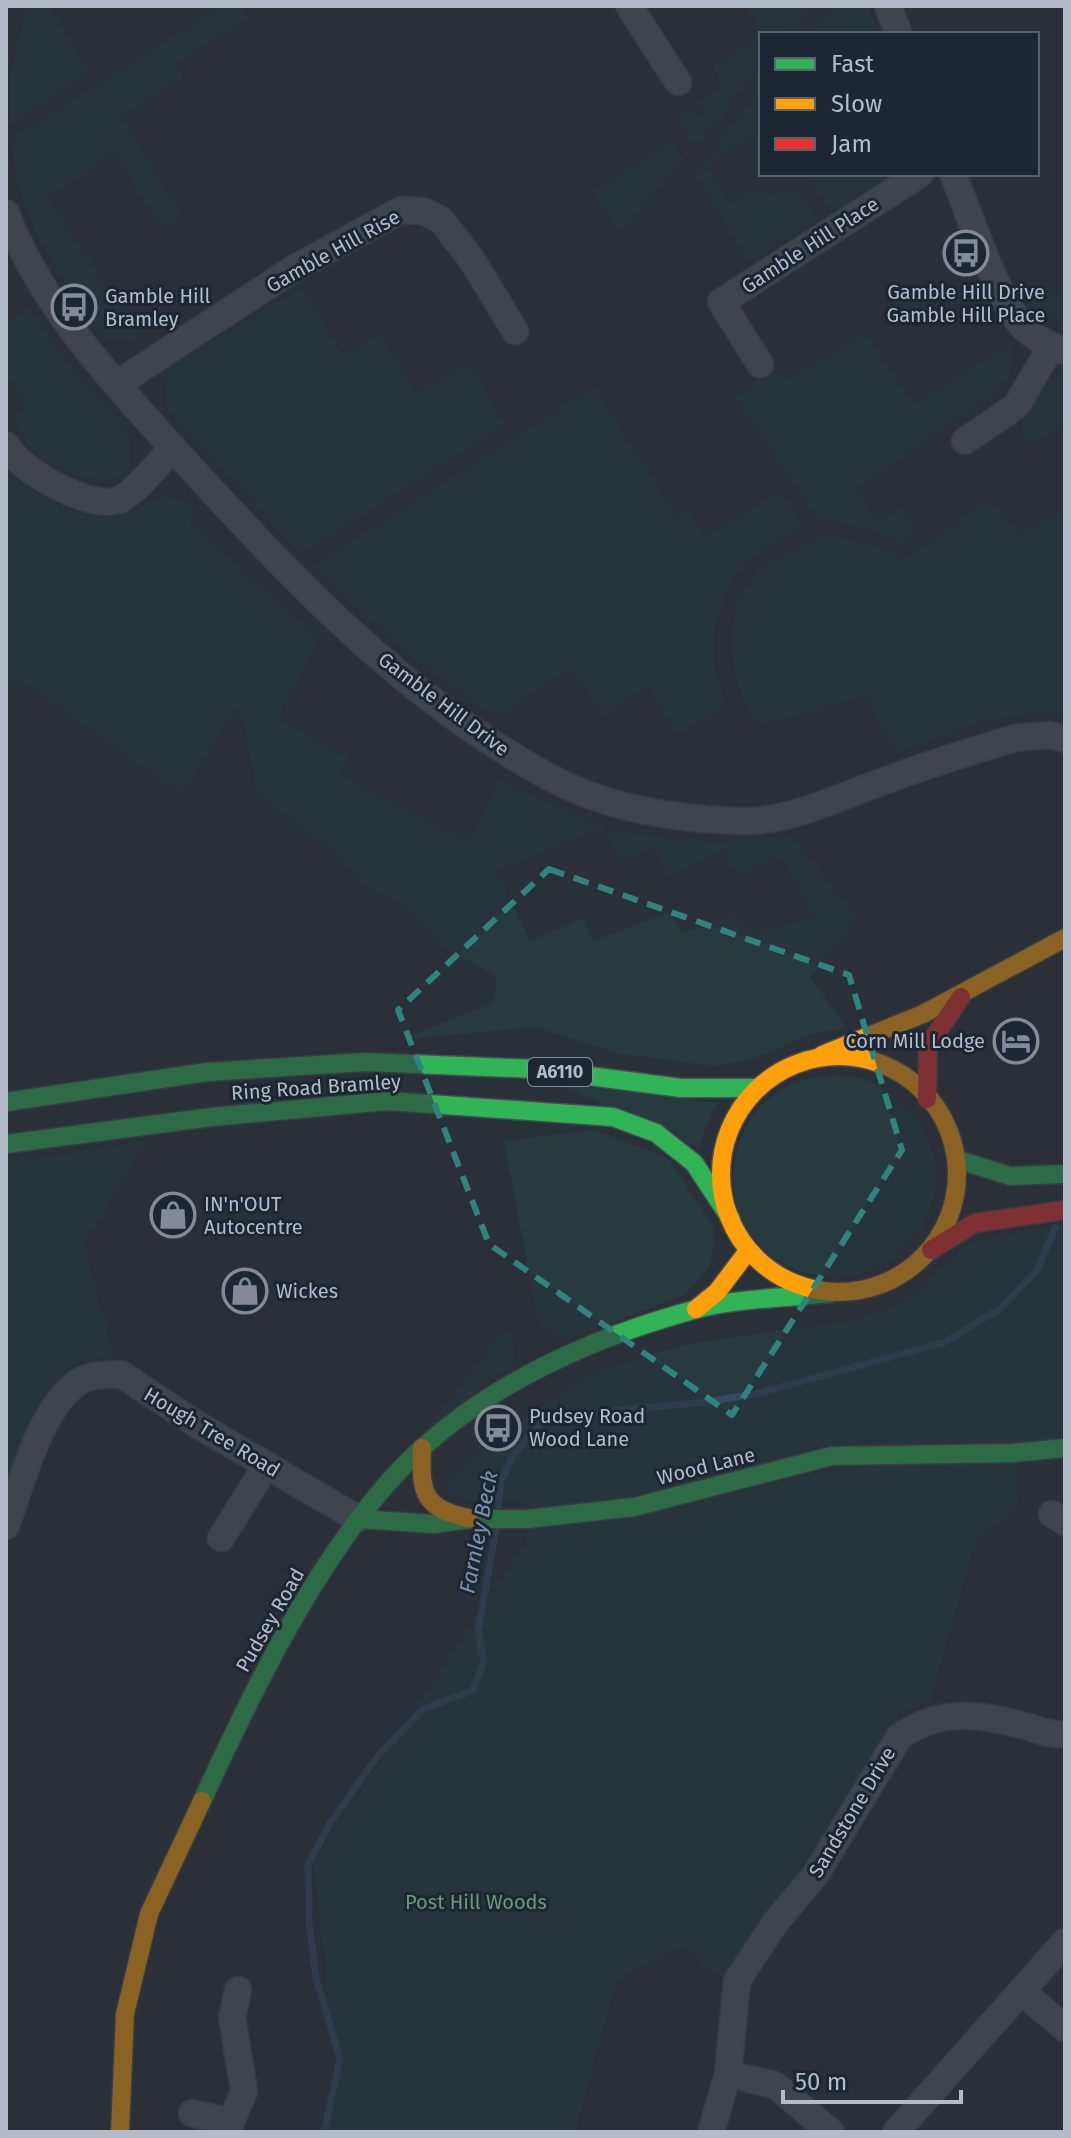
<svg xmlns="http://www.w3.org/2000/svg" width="1071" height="2138" font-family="'Fira Sans',sans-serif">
<rect width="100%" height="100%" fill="#2a3038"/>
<!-- green -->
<g fill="#273a3e">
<polygon points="27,6 48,6 89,73 11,124 11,72"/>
<path d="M222,6h18l8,13 -73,45 8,14 -62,38 62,102 -20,12 -49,-78 -66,46 94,144 -34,-3c-45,-57 -94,-124 -96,-200z"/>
<polygon points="748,6 811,6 786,34 763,34"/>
<polygon points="834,6 867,6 878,34 808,34"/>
<polygon points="761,35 761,64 698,144 693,144 678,118 690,110 697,120 706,114 699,102 723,86 713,67"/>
<polygon points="761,89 761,128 707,167 729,204 762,184 769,195 793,190 802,196 818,220 750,262 695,174"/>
<polygon points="672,141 684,159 620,232 593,192"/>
<polygon points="807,174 893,174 832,212"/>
<path d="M1036,281l6,19 23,-7v31c-16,-8 -39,-21 -38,-41z"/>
<polygon points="303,287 342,355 380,334 416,394 469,363 505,425 301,554 165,406 169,366"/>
<path d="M29,309l53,73 46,49 3,37c-27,35 -120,-15 -113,-52l10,-10 -22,-34v-50z"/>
<path d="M865,333l47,72 99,-62c3,20 0,35 -14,49l-142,97 23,34 23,-14 16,24 -17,9 -23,-10 -61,-16 -81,-119 40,-30 12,13z"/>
<path d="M1065,371v60l-5,-6 -28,21c-5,-7 -13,-16 -10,-24 4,-12 32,-47 43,-51z"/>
<path d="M594,387l82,130 13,-6 15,26 77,-45 22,35c-17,10 -38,19 -53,32 -39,34 -47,104 -22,147l-51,28 -29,-49 -44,31 -33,-49 -70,48 -10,-1c-62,-43 -125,-92 -176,-149z"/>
<path d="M6,471c28,22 75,54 112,45 23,-6 40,-23 65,-16l16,16 -11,7 131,115 -41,79 69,41 -8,16 129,68 32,-61 105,46 -108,45 33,69 52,-22 12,22 76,-29 13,21 54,-20 16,21 62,-18 -34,-60 -43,19 -15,-25 -54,27 -16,-29 -33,14 -14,-31 115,11 70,-6 66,83 -47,58 37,51 -32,5 -66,27 -34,6 -95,-12 -85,-27 -137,13 96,-37 3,-26 -53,-30 -44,-43 -37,-19 -28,-34 -27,-15 -52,-49 -10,-57 -10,-23 -54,88 -163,-116 -13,9z"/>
<path d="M990,499l29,36 46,-26v208c-61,-10 -113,15 -168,36l-31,-56 -110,29c-28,-52 -41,-120 13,-162 16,-12 36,-21 54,-30l57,13 25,13z"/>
<circle cx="834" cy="1176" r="101"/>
<polygon points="557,1083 718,1103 705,1128 700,1148"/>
<path d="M594,1130l74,28 45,68 1,19 -4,21 -25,29 -115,43c-20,-3 -25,-9 -34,-27l-32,-170z"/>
<polygon points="147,1141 84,1243 113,1356 75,1364 49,1392 6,1484 6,1162"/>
<path d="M1065,1224v224l-52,6 5,51 -44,41 -44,153 -19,7 -11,12 -1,19 -162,244 -19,-6 -34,-28 -68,33 -41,152h-251l12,-74 -22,-196 212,-319 -3,-44c-27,2 -58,9 -79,-11l11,-15 105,-80 38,-23 90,-26 162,-24 27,-8 23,-9 22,-16 49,-46z"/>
<polygon points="505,1329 515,1344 513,1360 506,1369 421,1436"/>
</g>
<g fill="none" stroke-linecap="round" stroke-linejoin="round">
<!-- stream -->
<g stroke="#384963" stroke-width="7">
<polyline points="498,1509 501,1482 512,1457 540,1424 577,1414 707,1402 760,1393 945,1342 1001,1308 1037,1270 1055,1228"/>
<polyline points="324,2132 340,2058 316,1978 309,1923 308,1865 330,1823 377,1757 424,1709 473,1690 484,1661 478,1631 496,1529"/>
</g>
<!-- street casing -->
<g stroke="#484c53" stroke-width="29">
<g id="street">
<polyline points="629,6 678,82"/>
<polyline points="888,6 899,34"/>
<path d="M953,174c18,44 38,110 66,148 10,13 30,24 46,29"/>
<path d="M6,213c34,90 102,163 166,234 114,125 234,256 387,335 55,28 118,37 180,39 51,2 101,-25 148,-41 42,-16 85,-29 128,-42l35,-3 15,4"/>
<polyline points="760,364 721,302 920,174"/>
<polyline points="117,384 295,268 401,210 423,211 441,220 472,260 515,331"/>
<polyline points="965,441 1016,406 1051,347"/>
<path d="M6,445c12,25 85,66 113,55 16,-7 41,-39 54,-52"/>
<polyline points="1052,1514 1065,1522"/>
<path d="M6,1526c15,-41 36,-127 78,-147 10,-5 26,-4 37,-5l72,48 165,97"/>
<polyline points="221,1538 266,1466"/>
<polyline points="1023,1993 1065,2028"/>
<polyline points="728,2074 775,2085 831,2132"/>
<polyline points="192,2113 231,2122"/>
<polyline points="227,2132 244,2091 232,2017 238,1990"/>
<path d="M711,2132l17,-58 9,-93 38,-58 41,-49 83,-137c42,-30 82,-23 130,-10 12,4 24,9 36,7"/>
<polyline points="896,2132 1065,1942"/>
</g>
</g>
<!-- fast casing -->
<g stroke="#484c53" stroke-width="21">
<g id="fast">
<polyline points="6,1102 207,1072 365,1062 536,1069 681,1088 754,1088"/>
<polyline points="6,1144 212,1117 388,1101 613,1117 656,1133 694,1163 731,1219"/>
<polyline points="959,1160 1010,1176 1065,1174"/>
<polyline points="358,1519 433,1524 470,1519 528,1519 634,1507 832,1456 1013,1453 1065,1448"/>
<path d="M202,1801c52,-114 126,-267 219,-352 76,-69 174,-112 272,-139 43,-12 94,-12 138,-17"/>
</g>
</g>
<!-- slow casing -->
<g stroke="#484c53" stroke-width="21">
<g id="slow">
<polyline points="822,1055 923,1014 1065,938"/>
<circle cx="839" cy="1174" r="118"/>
<polyline points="696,1309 717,1292 748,1251"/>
<path d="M422,1448c-2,44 1,61 47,70"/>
<polyline points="120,2132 125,2014 149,1914 202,1801"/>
</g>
</g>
<!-- jam casing -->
<g stroke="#484c53" stroke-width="21">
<g id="jam">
<polyline points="927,1099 928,1046 961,997"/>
<polyline points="931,1250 975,1223 1065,1210"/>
</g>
</g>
<!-- street -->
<use href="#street" stroke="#5a5e66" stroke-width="26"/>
<!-- fast -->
<use href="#fast" stroke="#30b455" stroke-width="18"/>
<!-- slow -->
<use href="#slow" stroke="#ff9f0a" stroke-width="18"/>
<!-- jam -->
<use href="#jam" stroke="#e5322d" stroke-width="18"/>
</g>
<!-- marked area -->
<path d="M0 0H1071V2138H0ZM549,869l300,106 53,175 -170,265 -243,-171 -91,-234z" fill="#2a3038" fill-opacity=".55" fill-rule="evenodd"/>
<path fill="none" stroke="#308480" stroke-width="6" stroke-dasharray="16 10" stroke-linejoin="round" d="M549,869l300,106 53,175 -170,265 -243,-171 -91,-234z"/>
<!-- icons -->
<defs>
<g id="bus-ring" transform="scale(2.3)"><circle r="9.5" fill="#1d2633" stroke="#848b96" stroke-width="1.5"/><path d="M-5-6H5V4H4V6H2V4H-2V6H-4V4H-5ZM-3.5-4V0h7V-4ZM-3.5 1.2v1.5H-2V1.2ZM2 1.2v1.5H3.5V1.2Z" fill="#848b96"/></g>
<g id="hotel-ring" transform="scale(2.3)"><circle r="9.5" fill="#1d2633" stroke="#848b96" stroke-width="1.5"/><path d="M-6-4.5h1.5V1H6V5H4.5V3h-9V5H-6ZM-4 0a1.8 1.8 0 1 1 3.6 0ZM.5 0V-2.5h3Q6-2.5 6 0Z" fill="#848b96"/></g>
<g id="shop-ring" transform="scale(2.3)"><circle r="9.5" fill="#1d2633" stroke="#848b96" stroke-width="1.5"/><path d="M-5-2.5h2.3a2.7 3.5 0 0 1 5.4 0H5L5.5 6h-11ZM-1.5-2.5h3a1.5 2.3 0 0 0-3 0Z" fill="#848b96"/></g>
</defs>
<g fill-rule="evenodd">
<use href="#bus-ring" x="966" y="253"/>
<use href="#bus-ring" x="74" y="307"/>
<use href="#hotel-ring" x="1016" y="1041"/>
<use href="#shop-ring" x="173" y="1215"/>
<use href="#shop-ring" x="245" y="1291"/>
<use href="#bus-ring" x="498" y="1428"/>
</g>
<g text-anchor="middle" stroke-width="6" stroke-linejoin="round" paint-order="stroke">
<!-- shield labels -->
<rect fill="#1d2633" stroke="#878f9c" stroke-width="2" x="528" y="1058" width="64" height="28" rx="6"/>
<g font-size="18" font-weight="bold" fill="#b4bcc9">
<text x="560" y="1078">A6110</text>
</g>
<!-- street labels -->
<g font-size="20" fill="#b4bcc9" stroke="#1d2633">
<text transform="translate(810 245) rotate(-33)" y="7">Gamble Hill Place</text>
<text transform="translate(333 251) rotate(-29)" y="7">Gamble Hill Rise</text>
<text transform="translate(444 704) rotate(37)" y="7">Gamble Hill Drive</text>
<text transform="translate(316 1087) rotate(-4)" y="7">Ring Road Bramley</text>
<text transform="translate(212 1432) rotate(31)" y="7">Hough Tree Road</text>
<text transform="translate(706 1466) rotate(-14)" y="7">Wood Lane</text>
<text transform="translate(270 1620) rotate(-60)" y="7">Pudsey Road</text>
<text transform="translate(852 1812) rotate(-59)" y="7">Sandstone Drive</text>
</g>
<!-- poi labels -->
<g font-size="20" fill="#b4bcc9" stroke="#1d2633" text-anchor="start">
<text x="966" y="299" text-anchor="middle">Gamble Hill Drive<tspan x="966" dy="23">Gamble Hill Place</tspan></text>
<text x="105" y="303">Gamble Hill<tspan x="105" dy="23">Bramley</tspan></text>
<text x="985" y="1048" text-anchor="end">Corn Mill Lodge</text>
<text x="204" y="1211">IN'n'OUT<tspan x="204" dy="23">Autocentre</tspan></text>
<text x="276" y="1298">Wickes</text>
<text x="529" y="1423">Pudsey Road<tspan x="529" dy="23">Wood Lane</tspan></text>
</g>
<!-- park labels -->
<g font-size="20" fill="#6b9a76" stroke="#1d2633">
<text x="476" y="1909">Post Hill Woods</text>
</g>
<!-- water labels -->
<g font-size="22" font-style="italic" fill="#7c92b1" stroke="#1d2633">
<text transform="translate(478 1532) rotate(-79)" y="8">Farnley Beck</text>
</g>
</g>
<!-- border -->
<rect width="1071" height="2138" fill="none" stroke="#b4bcc9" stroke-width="16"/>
<!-- legend -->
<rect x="759" y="32" width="280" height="144" fill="#1d2633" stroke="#59626f" stroke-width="2"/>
<rect x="775" y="58" width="40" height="12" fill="#30b455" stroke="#59626f" stroke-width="2"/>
<text x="831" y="72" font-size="24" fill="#b4bcc9">Fast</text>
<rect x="775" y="98" width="40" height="12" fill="#ff9f0a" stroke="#59626f" stroke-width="2"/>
<text x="831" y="112" font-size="24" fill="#b4bcc9">Slow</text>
<rect x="775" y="138" width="40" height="12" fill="#e5322d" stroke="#59626f" stroke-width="2"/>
<text x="831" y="152" font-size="24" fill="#b4bcc9">Jam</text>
<!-- scale -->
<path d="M783 2090v12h178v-12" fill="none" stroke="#b4bcc9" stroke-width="4"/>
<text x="795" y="2090" font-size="24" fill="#b4bcc9" stroke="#1d2633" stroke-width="6" paint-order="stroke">50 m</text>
</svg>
